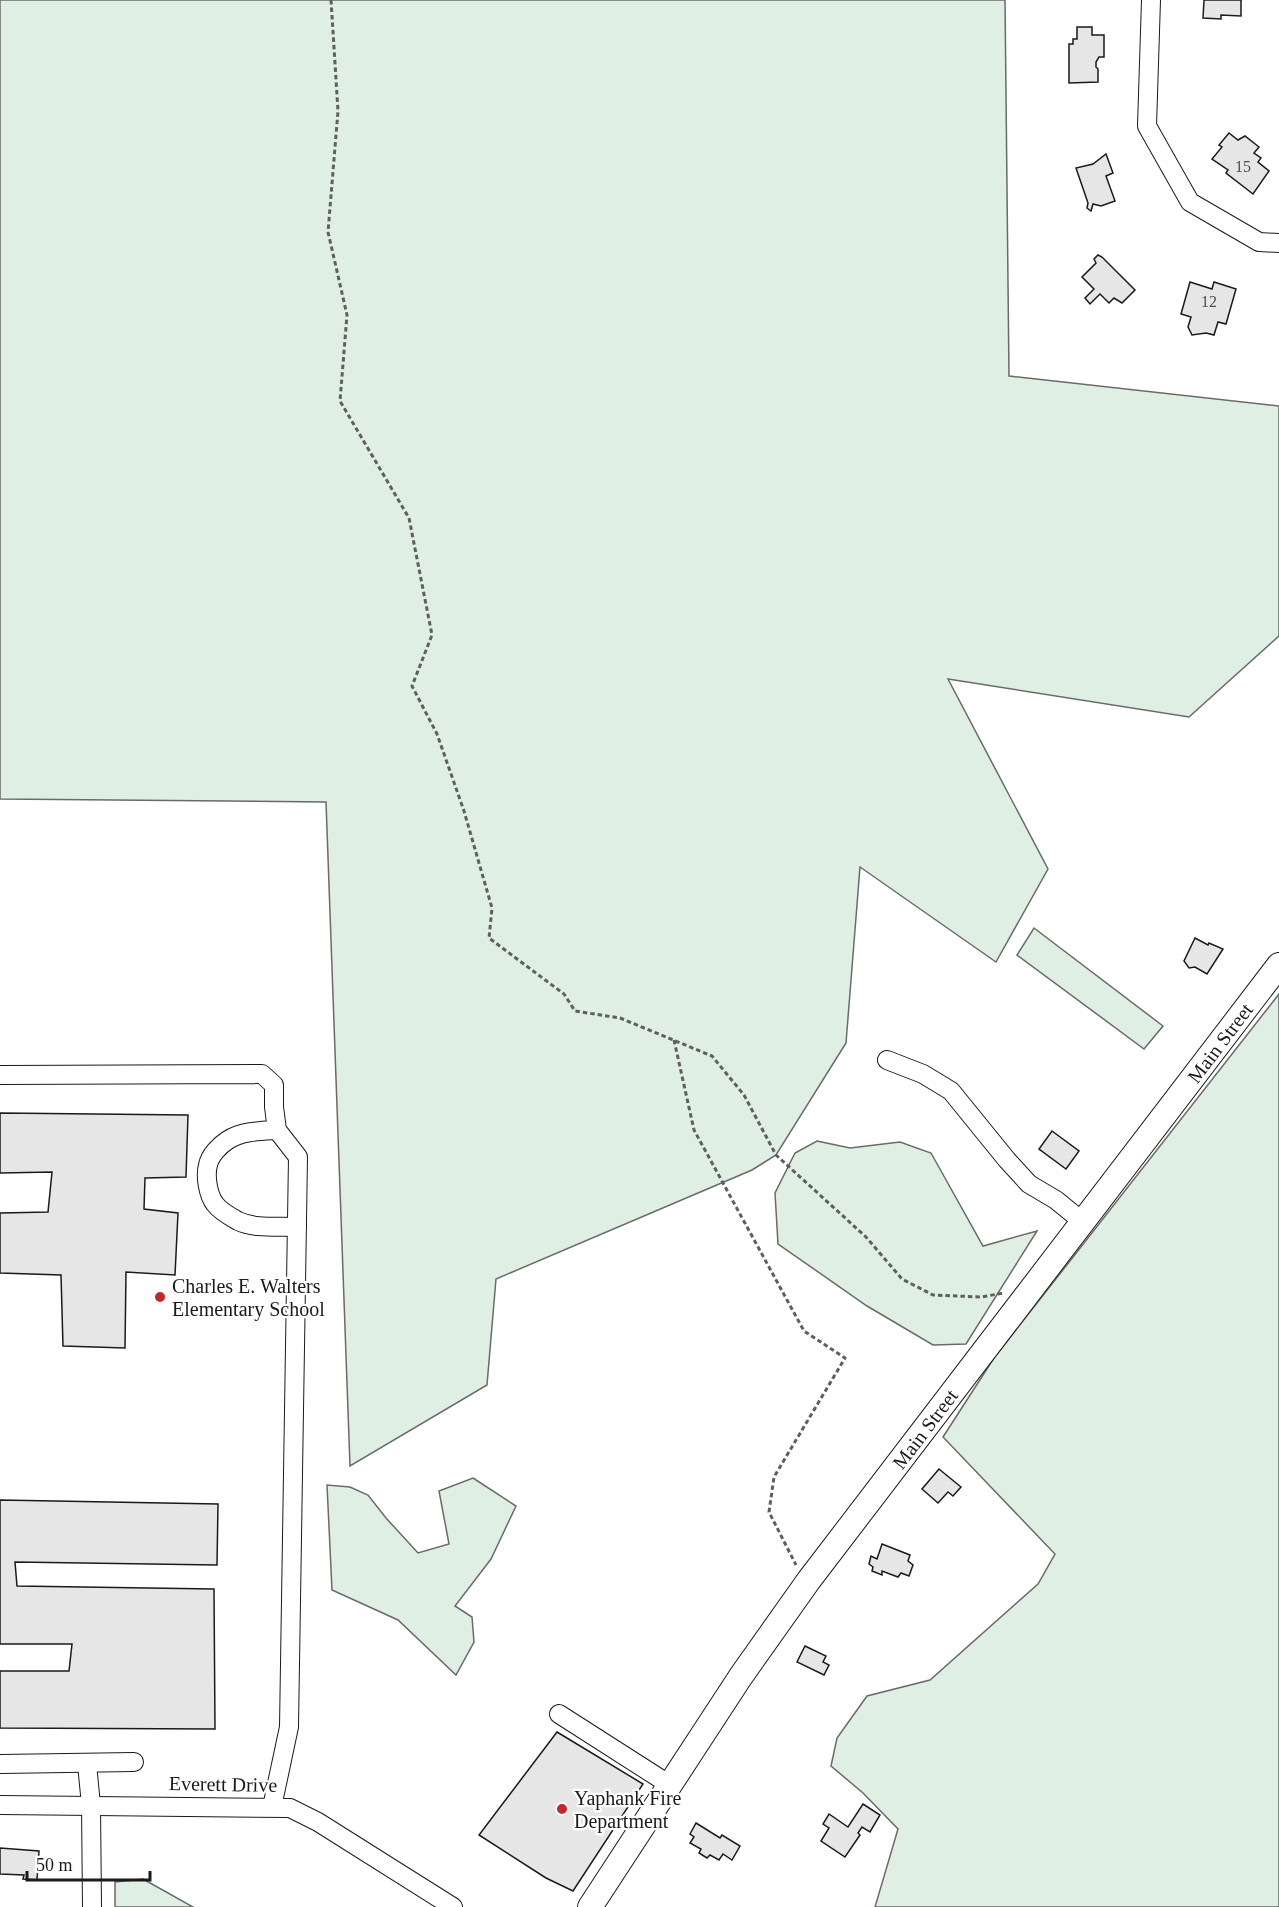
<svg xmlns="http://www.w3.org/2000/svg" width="1279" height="1907" font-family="'Times New Roman',serif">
<rect width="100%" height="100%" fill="#fff"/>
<!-- green -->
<g fill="#e0efe3" stroke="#6a6a6a" stroke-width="1.5">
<polygon points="0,0 1005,0 1009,376 1279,406 1279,636 1189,717 948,679 1048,869 996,962 860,867 846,1043 776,1155 752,1170 496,1279 487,1385 350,1466 326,802 0,799"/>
<polygon points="1034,928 1163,1026 1144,1049 1017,955"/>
<polygon points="1279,994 1279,1907 875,1907 898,1829 863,1793 831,1766 837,1738 867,1696 930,1680 1038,1584 1055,1554 943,1437 994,1358"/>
<polygon points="817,1141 850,1148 900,1142 931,1153 983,1246 1037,1231 966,1344 933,1345 867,1306 778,1244 775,1193 795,1153"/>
<polygon points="473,1478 516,1506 491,1559 455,1606 472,1617 474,1642 456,1675 398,1620 332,1590 327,1485 350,1487 368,1495 386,1518 418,1553 449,1544 439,1491"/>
<polygon points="143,1879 193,1907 115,1907 115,1882"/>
</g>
<!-- building -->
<g fill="#e6e6e6" stroke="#1a1a1a" stroke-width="1.5">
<polygon points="1204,0 1241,0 1241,16 1221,15 1221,19 1203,18"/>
<polygon points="1077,27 1092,27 1092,35 1104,35 1104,57 1099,57 1096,62 1096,67 1098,69 1098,82 1069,83 1069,44 1073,44 1073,39 1077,39"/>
<polygon points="1229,133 1238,140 1245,136 1259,147 1254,153 1261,158 1258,162 1269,171 1253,194 1226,173 1228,170 1212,159 1222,147 1219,145"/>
<polygon points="1106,154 1113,173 1106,176 1115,201 1101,206 1093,204 1091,211 1087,208 1088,203 1076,168 1093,164"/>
<polygon points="1098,255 1102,257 1135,290 1122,303 1114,298 1109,303 1100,294 1090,304 1085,298 1094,289 1082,277 1096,263 1094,259"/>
<polygon points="1190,282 1212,289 1214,282 1236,289 1226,324 1218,322 1214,335 1206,333 1192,335 1188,327 1191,317 1181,314"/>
<polygon points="1195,938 1208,945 1209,943 1223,949 1207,974 1195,967 1189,968 1184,961"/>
<polygon points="0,1113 188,1115 186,1177 145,1178 144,1209 178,1213 175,1275 126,1272 125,1348 63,1346 61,1275 0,1273 0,1213 48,1212 52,1172 0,1173"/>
<polygon points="1052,1131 1079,1151 1066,1169 1039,1149"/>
<polygon points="939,1469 961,1487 953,1496 948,1492 938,1503 922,1489"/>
<polygon points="0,1500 218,1504 217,1565 15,1562 17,1586 214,1589 215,1729 0,1728 0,1671 69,1671 72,1644 0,1644"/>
<polygon points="882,1544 910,1555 908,1561 913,1565 909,1576 901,1573 898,1577 882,1571 882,1575 872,1571 873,1567 869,1564 871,1556 877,1559"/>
<polygon points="805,1646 826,1656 823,1662 829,1665 824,1675 797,1662"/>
<polygon points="557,1732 643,1784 573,1891 546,1878 479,1835"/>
<polygon points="863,1804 880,1815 870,1832 862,1827 858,1833 860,1835 845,1857 821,1841 829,1828 823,1824 829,1814 848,1827"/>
<polygon points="696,1823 720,1838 722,1835 740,1846 732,1860 723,1854 719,1860 710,1855 707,1858 699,1853 701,1849 690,1843 694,1837 690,1834"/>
<polygon points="0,1848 39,1851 37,1880 23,1879 24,1875 0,1874"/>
</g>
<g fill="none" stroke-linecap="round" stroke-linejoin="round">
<!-- minor casing -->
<g stroke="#1a1a1a" stroke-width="20">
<g id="minor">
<polyline points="1151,0 1147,126 1190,202 1259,242 1279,243"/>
<polyline points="887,1060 923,1074 951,1091 1007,1160 1029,1184 1056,1200 1083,1222"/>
<polyline points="0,1075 262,1074 274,1085 274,1107 277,1130 298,1157 289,1727 272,1807"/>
<path d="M277,1130c-16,1 -35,1 -49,10 -8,5 -18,15 -20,25 -3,11 0,30 7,39 5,7 16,13 23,17 17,8 40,5 59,6"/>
<polyline points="559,1714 670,1785"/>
<polyline points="0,1764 134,1762"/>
<polyline points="87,1764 91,1805 92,1907"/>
<polyline points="0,1805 290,1808 318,1822 453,1907"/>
</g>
</g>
<!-- major casing -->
<g stroke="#1a1a1a" stroke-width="26">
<polyline id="major" points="590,1907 741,1676 809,1580 1279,965"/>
</g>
<!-- path -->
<g stroke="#5f5f5f" stroke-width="3" stroke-dasharray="4.5 3" stroke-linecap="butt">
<polyline points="331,0 338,111 328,232 347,315 340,401 409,518 432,635 412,686 437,734 464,811 492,908 489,938 564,994 575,1011 620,1018 712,1056 744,1095 776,1155 866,1237 902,1279 933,1295 981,1297 1004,1293"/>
<polyline points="674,1040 694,1130 804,1331 845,1358 774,1477 769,1512 796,1565"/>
</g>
<!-- minor -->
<use href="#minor" stroke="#fff" stroke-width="18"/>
<!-- major -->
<use href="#major" stroke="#fff" stroke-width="24"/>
</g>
<!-- markers -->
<g fill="#c62828" stroke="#fff" stroke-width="2">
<circle cx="160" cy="1297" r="6"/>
<circle cx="562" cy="1809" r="6"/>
</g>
<g text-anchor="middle" stroke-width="4.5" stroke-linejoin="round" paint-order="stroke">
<!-- number labels -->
<g font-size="16" fill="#4d4d4d">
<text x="1243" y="172">15</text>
<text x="1209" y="307">12</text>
</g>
<!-- street labels -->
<g font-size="20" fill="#1a1a1a" stroke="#fff">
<text transform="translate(1220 1043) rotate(-53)" y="7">Main Street</text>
<text transform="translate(925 1429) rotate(-53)" y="7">Main Street</text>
<text transform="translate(223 1784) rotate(1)" y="7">Everett Drive</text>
</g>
<!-- poi labels -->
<g font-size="20" fill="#1a1a1a" stroke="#fff" text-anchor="start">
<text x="172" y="1293">Charles E. Walters<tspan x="172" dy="23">Elementary School</tspan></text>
<text x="574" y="1805">Yaphank Fire<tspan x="574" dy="23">Department</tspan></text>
</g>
</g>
<!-- scale -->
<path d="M27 1871v9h123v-9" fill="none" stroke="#1a1a1a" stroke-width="3"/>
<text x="36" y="1871" font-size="18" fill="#1a1a1a" stroke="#ffffff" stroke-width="4.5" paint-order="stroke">50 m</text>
</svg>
